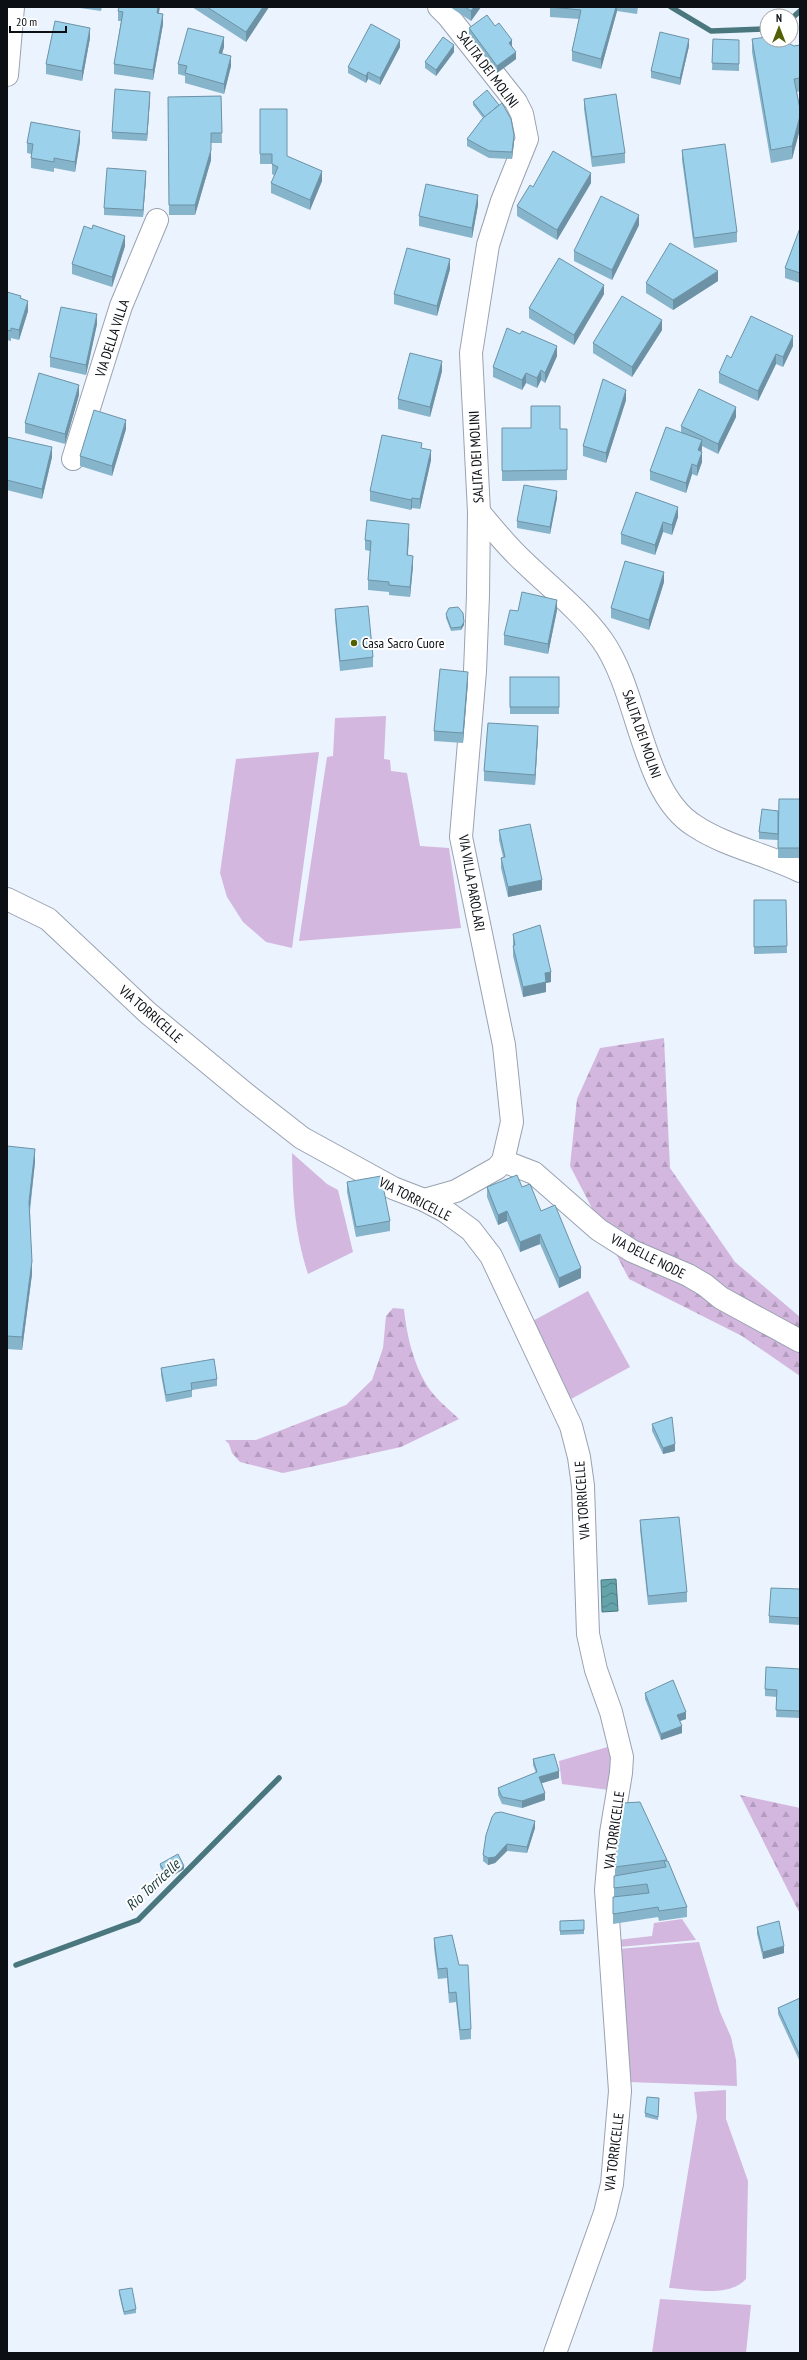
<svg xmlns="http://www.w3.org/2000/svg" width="807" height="2360" font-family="'PT Sans Narrow',sans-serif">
<defs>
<pattern id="forest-firs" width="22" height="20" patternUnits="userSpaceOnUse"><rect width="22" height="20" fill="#d3b7df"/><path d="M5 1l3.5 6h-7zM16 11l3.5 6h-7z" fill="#b49cbe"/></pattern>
<pattern id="water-waves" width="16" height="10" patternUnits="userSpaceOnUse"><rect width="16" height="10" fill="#63a3a9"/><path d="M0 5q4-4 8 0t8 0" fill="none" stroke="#508388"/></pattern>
</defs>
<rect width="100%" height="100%" fill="#ebf3ff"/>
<!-- green -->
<g fill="#d3b7df">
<polygon points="386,716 384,759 390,760 391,771 407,773 420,846 449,848 461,928 299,941 327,757 333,756 335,718"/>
<polygon points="319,752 292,948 266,942 243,922 227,897 220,873 236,759"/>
<path d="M292,1153l35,31 11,6 15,62 -45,22c-14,-45 -15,-75 -16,-121z"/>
<polygon points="588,1291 630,1367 571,1399 529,1323"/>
<polygon points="611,1746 609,1790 562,1784 559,1761"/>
<polygon points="682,1919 696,1940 619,1947 617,1940 652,1936 654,1923"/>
<polygon points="699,1942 720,2012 731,2037 736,2060 737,2086 628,2082 619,1949"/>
<path d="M726,2090v29l22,62 -2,98c-18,19 -53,10 -77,9l28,-171 -3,-25z"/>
<polygon points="660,2299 751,2305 746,2353 652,2353"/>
</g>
<!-- forest -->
<g fill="url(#forest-firs)">
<polygon points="664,1038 670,1168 735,1262 800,1317 800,1376 742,1336 629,1279 570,1166 577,1099 600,1048"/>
<path d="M393,1308l11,1c3,29 11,63 30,86 8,9 17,16 25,24l-58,28 -118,26 -43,-11 -8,-9 -3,-9 -4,-4h31l90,-35 26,-25 11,-32 3,-32z"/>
<polygon points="740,1795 800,1808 800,1914"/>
</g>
<!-- water -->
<polygon fill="url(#water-waves)" stroke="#49777d" points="616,1579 618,1611 602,1612 601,1580"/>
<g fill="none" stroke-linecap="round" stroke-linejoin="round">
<!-- stream -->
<g stroke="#49777d" stroke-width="5.5">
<polyline points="671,7 711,31 767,29"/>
<polyline points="791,19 800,11"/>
<polyline points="16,1965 138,1920 279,1778"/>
</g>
<!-- minor casing -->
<g stroke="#99a2b0" stroke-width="24">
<g id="minor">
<polyline points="7,75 13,7"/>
<polyline points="73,459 121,306 157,220"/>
<path d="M479,512c14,17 28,34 44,49 27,26 57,49 79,79 38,53 39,153 93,186 32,21 71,28 105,45"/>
<polyline points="7,899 48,919 148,1013 247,1095 302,1138 393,1188 424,1200 445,1211 471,1230 491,1256 571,1426 579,1457 583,1486 588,1634 596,1670 611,1712 622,1757 621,1773 611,1833 606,1890 620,2091 612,2184 605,2213 555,2353"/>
<polyline points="503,1161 534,1173 599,1230 632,1251 688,1275 705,1285 721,1298 800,1341"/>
<polyline points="424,1200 456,1191 497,1168 503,1161 512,1122 504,1045 461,837 475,671 478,595 479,512 471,353 488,245 502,201 527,139 522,114 516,102 448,16 439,7"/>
</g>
</g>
<!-- minor -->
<use href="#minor" stroke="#fff" stroke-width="22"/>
</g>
<!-- wall -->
<g fill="#86b4cb">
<polygon points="73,7 102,7 101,11"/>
<polygon points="192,7 269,7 246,42"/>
<polygon points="450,7 481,7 471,21"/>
<polygon points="550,7 638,7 637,14 617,11 601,69 572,61 572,51 579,19 550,17"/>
<polygon points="118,11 159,13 163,24 153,80 114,74 114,64 121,21 118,21"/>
<polygon points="495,26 512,46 516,59 497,73 469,35 469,28"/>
<polygon points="90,38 82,81 46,74 46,64"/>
<polygon points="713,39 739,40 739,71 712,70"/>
<polygon points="752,39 794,46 800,45 800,91 797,92 800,109 800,129 792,159 771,163 752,52"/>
<polygon points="689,46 680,85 651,78 651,71"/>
<polygon points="224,47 222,54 231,66 224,94 185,83 185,76 178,74 178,64"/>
<polygon points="400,47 380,85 368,79 366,83 348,73 348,67"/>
<polygon points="454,52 436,76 425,68 425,62"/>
<polygon points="221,96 222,143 211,143 211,160 195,215 169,215 168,97"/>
<polygon points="150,99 147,141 112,139 112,132"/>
<polygon points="584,99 625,153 625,163 592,167 584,109"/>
<polygon points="473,102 499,106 514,142 512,159 489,158 467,146 467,139 483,118 473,105"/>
<polygon points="260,109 287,156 322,181 310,210 271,193 271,183 275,176 272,174 272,164 260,164"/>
<polygon points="80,141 75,172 54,168 54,172 31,168 31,154 27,153 27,143"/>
<polygon points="682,150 737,232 737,242 694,248 682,160"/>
<polygon points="146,178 143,217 104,215 104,208"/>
<polygon points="591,183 557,240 517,216 517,206 533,187"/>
<polygon points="478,205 472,238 419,226 419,216"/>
<polygon points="639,225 612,280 574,261 574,251"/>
<polygon points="800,228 800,283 785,278 785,268"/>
<polygon points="92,229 125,246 112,287 72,274 72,264"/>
<polygon points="450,269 437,316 394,304 394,294"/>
<polygon points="718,281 673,310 646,293 646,283"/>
<polygon points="7,292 21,299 28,311 19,340 11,338 11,341 7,340"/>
<polygon points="604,294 574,345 529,318 529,308"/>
<polygon points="97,324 86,375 50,367 50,357"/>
<polygon points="662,330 632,377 593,353 593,343"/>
<polygon points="520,334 557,356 545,383 541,380 537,388 526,383 522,390 493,377 493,367"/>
<polygon points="793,346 783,367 776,364 758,401 719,383 719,373 731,358"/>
<polygon points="442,371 430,417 398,409 398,399"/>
<polygon points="79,395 65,444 25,433 25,423"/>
<polygon points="626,400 606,463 583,456 583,446"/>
<polygon points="736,417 718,454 702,446 701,451 702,462 697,476 692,474 686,493 650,480 650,471 681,433 681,426"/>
<polygon points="502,428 567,429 567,480 502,481"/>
<polygon points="126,429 112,476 80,466 80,456"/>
<polygon points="7,437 52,457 42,499 7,490"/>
<polygon points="422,448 431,460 420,509 412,508 411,510 370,501 370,491"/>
<polygon points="557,498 550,534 517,528 517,521"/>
<polygon points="678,517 672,535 663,532 655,555 621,544 621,534"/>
<polygon points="409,534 408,555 413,566 410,597 389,595 389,592 368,590 368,580 370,551 365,550 365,540"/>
<polygon points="664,582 649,630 611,618 611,608"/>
<polygon points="335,609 373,657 373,667 340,671 335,619"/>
<polygon points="557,610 548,654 504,645 504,635 518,611"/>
<polygon points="446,614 464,625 461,630 451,631 446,618"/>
<rect x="510" y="677" width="49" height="37"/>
<polygon points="468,682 463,743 434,741 434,731"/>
<polygon points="538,736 535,785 484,781 484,771"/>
<polygon points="800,799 800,858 778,858 778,840 759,839 759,832 778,811"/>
<polygon points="499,830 542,890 508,897 501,868 501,858 503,857 499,840"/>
<polygon points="754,900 786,900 787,953 754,954"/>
<polygon points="513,934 551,982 546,983 546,992 523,997 513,956"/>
<polygon points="7,1146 35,1162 30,1211 32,1274 22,1350 7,1349"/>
<polygon points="347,1182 390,1221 390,1231 356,1237 347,1192"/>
<polygon points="487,1187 522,1187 581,1278 559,1288 540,1244 520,1252 507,1221 498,1225 487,1197"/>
<polygon points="161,1368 217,1379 217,1386 192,1390 192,1397 166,1402 161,1375"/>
<polygon points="652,1424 675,1451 663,1454 652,1431"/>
<polygon points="640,1520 687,1592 687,1602 648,1605 640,1530"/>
<polygon points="800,1589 800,1625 769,1623 769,1616"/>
<polygon points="800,1669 800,1718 776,1717 777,1697 765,1696 765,1689"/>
<polygon points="645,1693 686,1719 680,1721 682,1733 661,1740 645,1699"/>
<polygon points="533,1759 559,1778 542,1783 545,1800 522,1808 502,1804 498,1795 498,1788 536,1773 533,1765"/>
<polygon points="535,1828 527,1853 507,1851 495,1863 488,1865 483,1861 483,1855"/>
<polygon points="667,1860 667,1861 687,1907 687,1917 659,1921 658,1917 613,1924 613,1914 614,1897 614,1876 615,1876 615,1867"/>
<polygon points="160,1864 184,1869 167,1879 160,1867"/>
<polygon points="584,1920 584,1934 560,1935 560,1921"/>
<polygon points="757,1927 784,1953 763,1959 757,1934"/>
<polygon points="434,1938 459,1965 471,2029 471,2039 460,2040 456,2002 449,2003 447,1978 438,1979 434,1948"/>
<polygon points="800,1998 800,2062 778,2014 778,2008"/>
<polygon points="659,2098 658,2120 645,2117 645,2113"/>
<polygon points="119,2290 136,2309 136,2313 124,2315 119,2294"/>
</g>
<!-- shaded-wall -->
<g fill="#6d92a5">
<polygon points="158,7 160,7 157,23 157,13"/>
<polygon points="263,7 269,7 246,42 246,32"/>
<polygon points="474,7 481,7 471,21 471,11"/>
<polygon points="616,7 617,7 617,11 601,69 601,59"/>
<polygon points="163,14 163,24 153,80 153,70"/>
<polygon points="90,28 90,38 82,81 82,71"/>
<polygon points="224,37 224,47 219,63 219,53"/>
<polygon points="689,39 689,46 680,85 680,78"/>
<polygon points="400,40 400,47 380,85 380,78"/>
<polygon points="512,40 512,47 509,43"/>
<polygon points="454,45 454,52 436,76 436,70"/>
<polygon points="516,52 516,59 497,73 497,66"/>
<polygon points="231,56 231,66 224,94 224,84"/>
<polygon points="368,72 368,79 366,83 366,76"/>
<polygon points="150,92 150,99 147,141 147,134"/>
<polygon points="800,116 800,129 792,159 792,146"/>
<polygon points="80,131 80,141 75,172 75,162"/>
<polygon points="514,135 514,142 512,159 512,152"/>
<polygon points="211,150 211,160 195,215 195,205"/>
<polygon points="146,171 146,178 143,217 143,210"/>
<polygon points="322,171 322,181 310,210 310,200"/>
<polygon points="591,173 591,183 557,240 557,230"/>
<polygon points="478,195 478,205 472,238 472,228"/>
<polygon points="639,215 639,225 612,280 612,270"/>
<polygon points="125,236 125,246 112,287 112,277"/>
<polygon points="450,259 450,269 437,316 437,306"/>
<polygon points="718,271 718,281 673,310 673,300"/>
<polygon points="604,285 604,294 574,345 574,335"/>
<polygon points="28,301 28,311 19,340 19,330"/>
<polygon points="97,314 97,324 86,375 86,365"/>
<polygon points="662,320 662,330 632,377 632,367"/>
<polygon points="793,336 793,346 783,367 783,357"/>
<polygon points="557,346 557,356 545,383 545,373"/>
<polygon points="776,354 776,364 758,401 758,391"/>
<polygon points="442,361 442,371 430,417 430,407"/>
<polygon points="541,370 541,380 537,388 537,378"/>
<polygon points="526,373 526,383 522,390 522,380"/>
<polygon points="79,385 79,395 65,444 65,434"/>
<polygon points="626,390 626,400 606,463 606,453"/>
<polygon points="736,407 736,417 718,454 718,444"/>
<polygon points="126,420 126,429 112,476 112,466"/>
<polygon points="702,440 702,450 698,460 698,450"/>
<polygon points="52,447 52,457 42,499 42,489"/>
<polygon points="431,450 431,460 420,509 420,499"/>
<polygon points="702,452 702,462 697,476 697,466"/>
<polygon points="692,464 692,474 686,493 686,483"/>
<polygon points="557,491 557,498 550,534 550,527"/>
<polygon points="412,498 412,508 411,510 411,500"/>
<polygon points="678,507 678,517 672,535 672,525"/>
<polygon points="663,522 663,532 655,555 655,545"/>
<polygon points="409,524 409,534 407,565 407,555"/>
<polygon points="413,556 413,566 410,597 410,587"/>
<polygon points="664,572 664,582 649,630 649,620"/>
<polygon points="557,600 557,610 548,654 548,644"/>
<polygon points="464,622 464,625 461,630 461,627"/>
<polygon points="468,672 468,682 463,743 463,733"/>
<polygon points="538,726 538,736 535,785 535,775"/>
<polygon points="542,880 542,890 508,897 508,887"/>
<polygon points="551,972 551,982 546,983 546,992 523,997 523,987 545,973"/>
<polygon points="35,1149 35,1162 29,1215 29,1202"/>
<polygon points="507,1211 507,1221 498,1225 498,1215"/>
<polygon points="540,1234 540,1244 520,1252 520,1242"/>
<polygon points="32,1261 32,1274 22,1350 22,1337"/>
<polygon points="581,1268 581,1278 559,1288 559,1278"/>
<polygon points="675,1444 675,1451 663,1454 663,1448"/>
<polygon points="686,1712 686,1719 677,1722 677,1715"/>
<polygon points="682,1726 682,1733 661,1740 661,1734"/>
<polygon points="559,1771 559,1778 539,1784 539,1777"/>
<polygon points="545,1793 545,1800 522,1808 522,1801"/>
<polygon points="535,1821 535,1828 527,1853 527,1847"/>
<polygon points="507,1844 507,1851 495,1863 488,1865 488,1858"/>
<polygon points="184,1866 184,1869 167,1879 167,1875"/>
<polygon points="784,1946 784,1953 763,1959 763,1952"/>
</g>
<!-- building -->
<g fill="#9cd1ec" stroke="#6d92a5">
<polygon points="119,7 158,7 157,13 163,14 153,70 114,64 123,12 118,11"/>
<polygon points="207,7 263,7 246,32"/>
<polygon points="465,7 474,7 471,11"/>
<polygon points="550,7 616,7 601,59 572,51 581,10"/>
<polygon points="487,15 495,26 499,23 512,40 509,43 516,52 497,66 469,28"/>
<polygon points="55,21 90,28 82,71 46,64"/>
<polygon points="371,24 400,40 380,78 368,72 366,76 348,67"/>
<polygon points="188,28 224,37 219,53 231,56 224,84 185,73 187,66 178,64"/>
<polygon points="660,32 689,39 680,78 651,71"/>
<polygon points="443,37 454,45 436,70 425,62"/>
<polygon points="767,37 767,40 782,40 794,46 800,45 800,78 794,79 800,109 800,116 792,146 771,150 752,39"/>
<polygon points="713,39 739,40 739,64 712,63"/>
<polygon points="115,89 150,92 147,134 112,132"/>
<polygon points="487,90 499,105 485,117 473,102"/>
<polygon points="616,94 625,153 592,157 584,99"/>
<polygon points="221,96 222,133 211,133 211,150 195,205 169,205 168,97"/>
<polygon points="502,103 511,119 514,135 512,152 489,151 467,139 483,118"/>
<polygon points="260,109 287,109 287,156 322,171 310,200 271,183 278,167 272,164 272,154 260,154"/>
<polygon points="31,122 80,131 75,162 54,158 54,162 31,158 33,144 27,143"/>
<polygon points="725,144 737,232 694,238 682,150"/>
<polygon points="553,151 591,173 557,230 517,206 530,185 533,187"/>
<polygon points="107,168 146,171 143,210 104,208"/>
<polygon points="426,184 478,195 472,228 419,216"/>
<polygon points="601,196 639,215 612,270 574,251"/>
<polygon points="93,225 125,236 112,277 72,264 84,226 92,229"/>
<polygon points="800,228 800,273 785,268"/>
<polygon points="670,243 718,271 673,300 646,283"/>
<polygon points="407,248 450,259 437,306 394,294"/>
<polygon points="559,258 604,285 574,335 529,308"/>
<polygon points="7,292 21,296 20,298 28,301 19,330 11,328 11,331 7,330"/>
<polygon points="622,296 662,320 632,367 593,343"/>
<polygon points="61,307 97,314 86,365 50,357"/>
<polygon points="751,316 793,336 783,357 776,354 758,391 719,373 727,355 731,358"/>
<polygon points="507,328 520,334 522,331 557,346 545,373 541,370 537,378 526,373 522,380 493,367"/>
<polygon points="410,353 442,361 430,407 398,399"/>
<polygon points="39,373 79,385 65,434 25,423"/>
<polygon points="603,379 626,390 606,453 583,446"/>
<polygon points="699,389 736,407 718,444 681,426"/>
<polygon points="531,406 560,406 560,429 567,429 567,470 502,471 502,428 531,428"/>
<polygon points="94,410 126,420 112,466 80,456"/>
<polygon points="666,427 702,440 698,450 702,452 697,466 692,464 686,483 650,471"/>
<polygon points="382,435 422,443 421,448 431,450 420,499 412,498 411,500 370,491"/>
<polygon points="7,437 52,447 42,489 7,480"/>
<polygon points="524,485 557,491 550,527 517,521"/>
<polygon points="636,492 678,507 672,525 663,522 655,545 621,534"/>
<polygon points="367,520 409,524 407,555 413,556 410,587 389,585 389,582 368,580 371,541 365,540"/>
<polygon points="625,561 664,572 649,620 611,608"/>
<polygon points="522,592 557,600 548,644 504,635 510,610 518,611"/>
<polygon points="368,606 373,657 340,661 335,609"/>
<polygon points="458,607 463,613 464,622 461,627 451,628 446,614 449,608"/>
<polygon points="440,669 468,672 463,733 434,731"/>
<rect x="510" y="677" width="49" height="30"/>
<polygon points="488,723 538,726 535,775 484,771"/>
<polygon points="779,799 800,799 800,848 778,848"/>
<polygon points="762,809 778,811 778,834 759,832"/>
<polygon points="530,824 542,880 508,887 501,858 505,857 499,830"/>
<polygon points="754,900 786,900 787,946 754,947"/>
<polygon points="540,925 551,972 545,973 546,982 523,987 513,946 515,945 513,934"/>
<polygon points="7,1146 35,1149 29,1202 32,1261 22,1337 7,1336"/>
<polygon points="517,1175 522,1187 530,1184 541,1211 555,1205 581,1268 559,1278 540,1234 520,1242 507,1211 498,1215 487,1187"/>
<polygon points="381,1176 390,1221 356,1227 347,1182"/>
<polygon points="214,1359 217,1379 191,1383 192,1390 166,1395 161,1368"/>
<polygon points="672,1417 675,1444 663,1448 652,1424"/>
<polygon points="679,1517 687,1592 648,1596 640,1520"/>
<polygon points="771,1588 800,1589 800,1618 769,1616"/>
<polygon points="766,1667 800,1669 800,1711 776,1710 777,1690 765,1689"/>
<polygon points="673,1680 686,1712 677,1715 682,1726 661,1734 645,1693"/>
<polygon points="554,1754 559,1771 539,1777 545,1793 522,1801 502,1797 498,1788 537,1772 533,1759"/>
<polygon points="640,1802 667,1860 615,1867 618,1830 623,1803"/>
<polygon points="501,1812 535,1821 527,1847 507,1844 495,1857 488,1858 483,1855 486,1835 492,1817 495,1813"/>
<polygon points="178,1854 184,1866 167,1875 160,1864"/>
<polygon points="664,1861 668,1861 687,1907 659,1911 658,1907 613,1914 613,1897 649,1893 647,1884 614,1888 614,1876 666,1867"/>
<polygon points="584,1920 584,1930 560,1931 560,1921"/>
<polygon points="779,1921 784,1946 763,1952 757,1927"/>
<polygon points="452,1935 459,1965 468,1965 471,2029 460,2030 456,1992 449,1993 447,1968 438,1969 434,1938"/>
<polygon points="800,1998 800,2056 778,2008"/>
<polygon points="647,2097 659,2098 658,2117 645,2113"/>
<polygon points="132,2288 136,2309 124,2312 119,2290"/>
</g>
<!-- markers -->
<circle fill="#536104" stroke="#fff" stroke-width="1.5" cx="354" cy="643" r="4"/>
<g text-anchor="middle" stroke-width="4" stroke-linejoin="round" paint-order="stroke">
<!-- street labels -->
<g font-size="14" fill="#0c1015" stroke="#fff">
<text transform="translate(488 69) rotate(53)" y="5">SALITA DEI MOLINI</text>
<text transform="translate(112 338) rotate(-72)" y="5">VIA DELLA VILLA</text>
<text transform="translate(476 457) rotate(-93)" y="5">SALITA DEI MOLINI</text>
<text transform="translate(642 734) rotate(71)" y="5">SALITA DEI MOLINI</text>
<text transform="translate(472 883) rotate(80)" y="5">VIA VILLA PAROLARI</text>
<text transform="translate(151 1014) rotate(41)" y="5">VIA TORRICELLE</text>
<text transform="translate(415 1199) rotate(27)" y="5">VIA TORRICELLE</text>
<text transform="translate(648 1256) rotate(27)" y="5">VIA DELLE NODE</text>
<text transform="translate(582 1500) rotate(-94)" y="5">VIA TORRICELLE</text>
<text transform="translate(614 1830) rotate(-82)" y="5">VIA TORRICELLE</text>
<text transform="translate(614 2152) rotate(-83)" y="5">VIA TORRICELLE</text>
</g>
<!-- poi labels -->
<g font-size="14" fill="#0c1015" stroke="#fff" text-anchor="start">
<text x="362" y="648">Casa Sacro Cuore</text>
</g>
<!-- water labels -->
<g font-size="15" font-style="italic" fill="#1a3a3d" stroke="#fff">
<text transform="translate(153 1885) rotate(-43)" y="5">Rio Torricelle</text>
</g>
</g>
<!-- border -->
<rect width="807" height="2360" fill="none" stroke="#0c1015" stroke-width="16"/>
<!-- north arrow -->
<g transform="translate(779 28)"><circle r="19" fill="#ffffff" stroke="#9e9fa1"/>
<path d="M0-3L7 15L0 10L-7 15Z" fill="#536104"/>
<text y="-6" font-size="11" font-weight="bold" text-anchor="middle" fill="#0c1015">N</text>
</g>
<!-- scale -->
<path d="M10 26v6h56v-6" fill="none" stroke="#0c1015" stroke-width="2"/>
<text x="16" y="26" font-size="12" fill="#0c1015" stroke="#ffffff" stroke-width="3" paint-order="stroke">20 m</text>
</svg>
